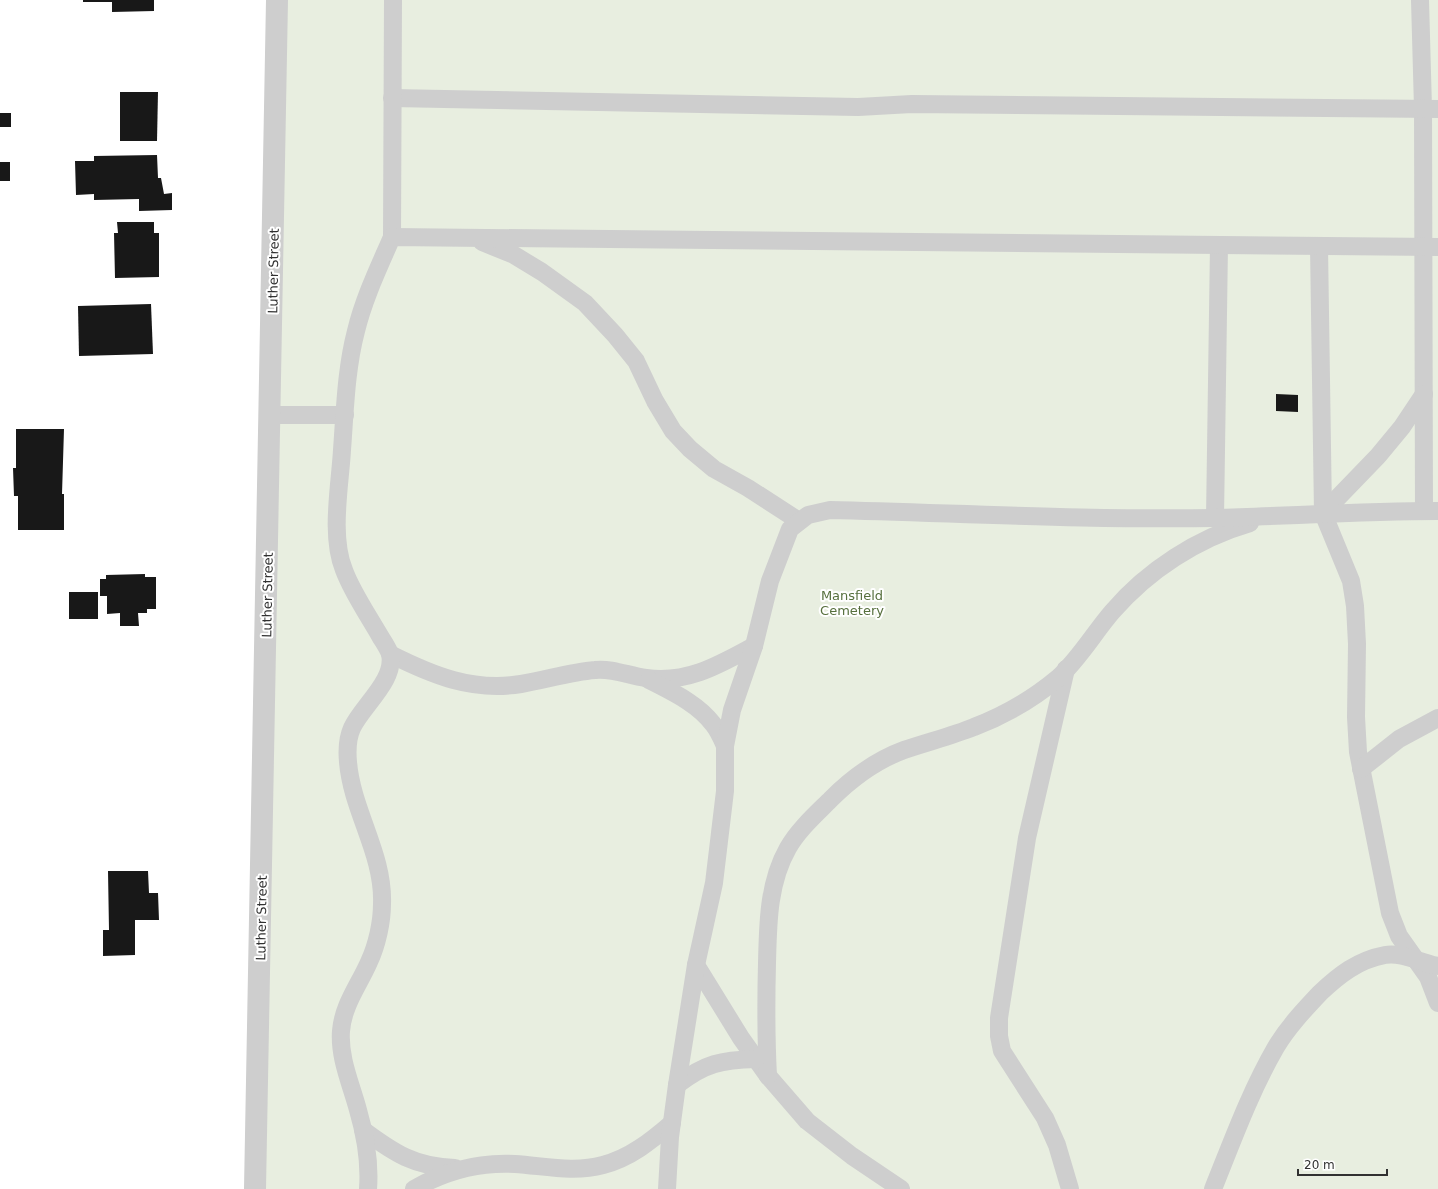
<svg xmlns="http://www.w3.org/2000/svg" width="1438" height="1189" font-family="'DejaVu Sans',sans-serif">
<rect width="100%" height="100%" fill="#fff"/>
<!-- green -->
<polygon fill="#e8eee0" points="279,0 1438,0 1438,1189 254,1189"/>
<!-- building -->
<g fill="#181818">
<polygon points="83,0 154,0 154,11 112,12 112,2 83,2"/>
<polygon points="120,92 158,92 157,141 120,141"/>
<rect x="0" y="113" width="11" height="14"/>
<polygon points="157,155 158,178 161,178 164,194 172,193 172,210 139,211 139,199 94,200 94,194 76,195 75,161 94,161 94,156"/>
<rect x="0" y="162" width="10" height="19"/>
<polygon points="117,222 154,222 154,233 159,233 159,277 115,278 114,233 118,233"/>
<polygon points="151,304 153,354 79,356 78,306"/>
<polygon points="1276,394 1298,395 1298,412 1276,411"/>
<polygon points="16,429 64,429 62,494 64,494 64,530 18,530 18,496 14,496 13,468 16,468"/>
<polygon points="145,574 145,577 156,577 156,609 147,609 147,613 138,613 139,626 120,626 120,613 107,614 107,596 100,596 100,579 106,579 106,575"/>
<rect x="69" y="592" width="29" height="27"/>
<polygon points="108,871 148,871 149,893 158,893 159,920 135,920 135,955 103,956 103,930 109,930"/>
</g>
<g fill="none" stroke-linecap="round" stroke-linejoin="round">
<!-- lane -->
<g stroke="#cecece" stroke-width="18">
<polyline points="1420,0 1423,108 1424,511"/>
<polyline points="392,98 858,107 912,104 1438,109"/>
<polyline points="392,237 393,0"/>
<polyline points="482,242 514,255 542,272 585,303 615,335 636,361 655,401 673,431 690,449 714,469 748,488 799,521"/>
<polyline points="1319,246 1323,513 1351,581 1355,606 1357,644 1356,717 1358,752 1390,913 1399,936 1428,977 1438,1003"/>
<polyline points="270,415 345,415"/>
<polyline points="1323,513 1378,456 1402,427 1424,394"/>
<polyline points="1215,518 1219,245"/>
<path d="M390,654c42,21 82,38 131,30 25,-4 49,-12 74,-14 18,-2 34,6 51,8 41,6 73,-13 108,-32"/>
<polyline points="1066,669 1027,838 999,1018 999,1036 1002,1051 1045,1118 1057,1145 1070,1189"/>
<path d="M649,680c23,12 48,23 64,44 5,6 9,15 12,22"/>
<polyline points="1361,769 1399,739 1438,718"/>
<polyline points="696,965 741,1038 768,1076 807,1121 852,1156 901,1189"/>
<path d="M768,1076c-2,-38 -2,-75 -1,-113 1,-39 1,-80 21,-115 10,-18 28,-34 43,-49 20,-20 46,-39 73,-49 23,-8 48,-14 70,-23 29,-11 60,-29 84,-49 21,-19 36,-45 54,-66 36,-42 86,-74 138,-89"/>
<path d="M677,1085c28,-22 45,-25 79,-26"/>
<path d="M363,1130c31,23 52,37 92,38"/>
<path d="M368,1189c2,-26 -3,-55 -10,-79 -7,-26 -19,-52 -17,-79 2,-26 18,-46 28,-69 8,-17 13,-40 13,-58 2,-50 -30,-93 -34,-142 -1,-11 -1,-23 4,-34 10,-22 44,-48 38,-74 -2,-6 -7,-13 -10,-18 -12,-21 -28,-44 -36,-66 -14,-34 -4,-84 -2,-120 3,-40 4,-81 14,-119 8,-33 23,-64 36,-94l1046,10"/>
<path d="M414,1189c31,-18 65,-27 101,-25 30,2 59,9 88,1 27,-7 48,-24 69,-42"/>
<path d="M667,1189l3,-52 7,-52 19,-120 18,-82 11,-92v-45l7,-36 22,-64 16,-65 20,-52 18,-14 22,-5c128,3 257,10 385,8 74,-2 149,-7 223,-7"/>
<path d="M1213,1189c19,-47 37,-97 63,-142 12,-20 28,-37 44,-54 19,-18 38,-33 65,-38 17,-3 36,8 53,11"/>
</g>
<!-- street -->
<polyline stroke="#cecece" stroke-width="22" points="255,1189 277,0"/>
</g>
<g text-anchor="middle" stroke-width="4" stroke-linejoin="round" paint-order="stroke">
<!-- street labels -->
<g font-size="13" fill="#313131" stroke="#fff">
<text transform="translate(273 271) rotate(-89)" y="5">Luther Street</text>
<text transform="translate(267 595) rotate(-89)" y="5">Luther Street</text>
<text transform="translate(261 918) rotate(-89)" y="5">Luther Street</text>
</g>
<!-- park labels -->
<g font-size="13" fill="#566f3d" stroke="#fff">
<text x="852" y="600">Mansfield<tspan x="852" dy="15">Cemetery</tspan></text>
</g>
</g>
<!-- scale -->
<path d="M1298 1169v6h89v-6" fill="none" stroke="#313131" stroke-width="2"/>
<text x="1304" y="1169" font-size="12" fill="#313131" stroke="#ffffff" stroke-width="3" paint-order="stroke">20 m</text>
</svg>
